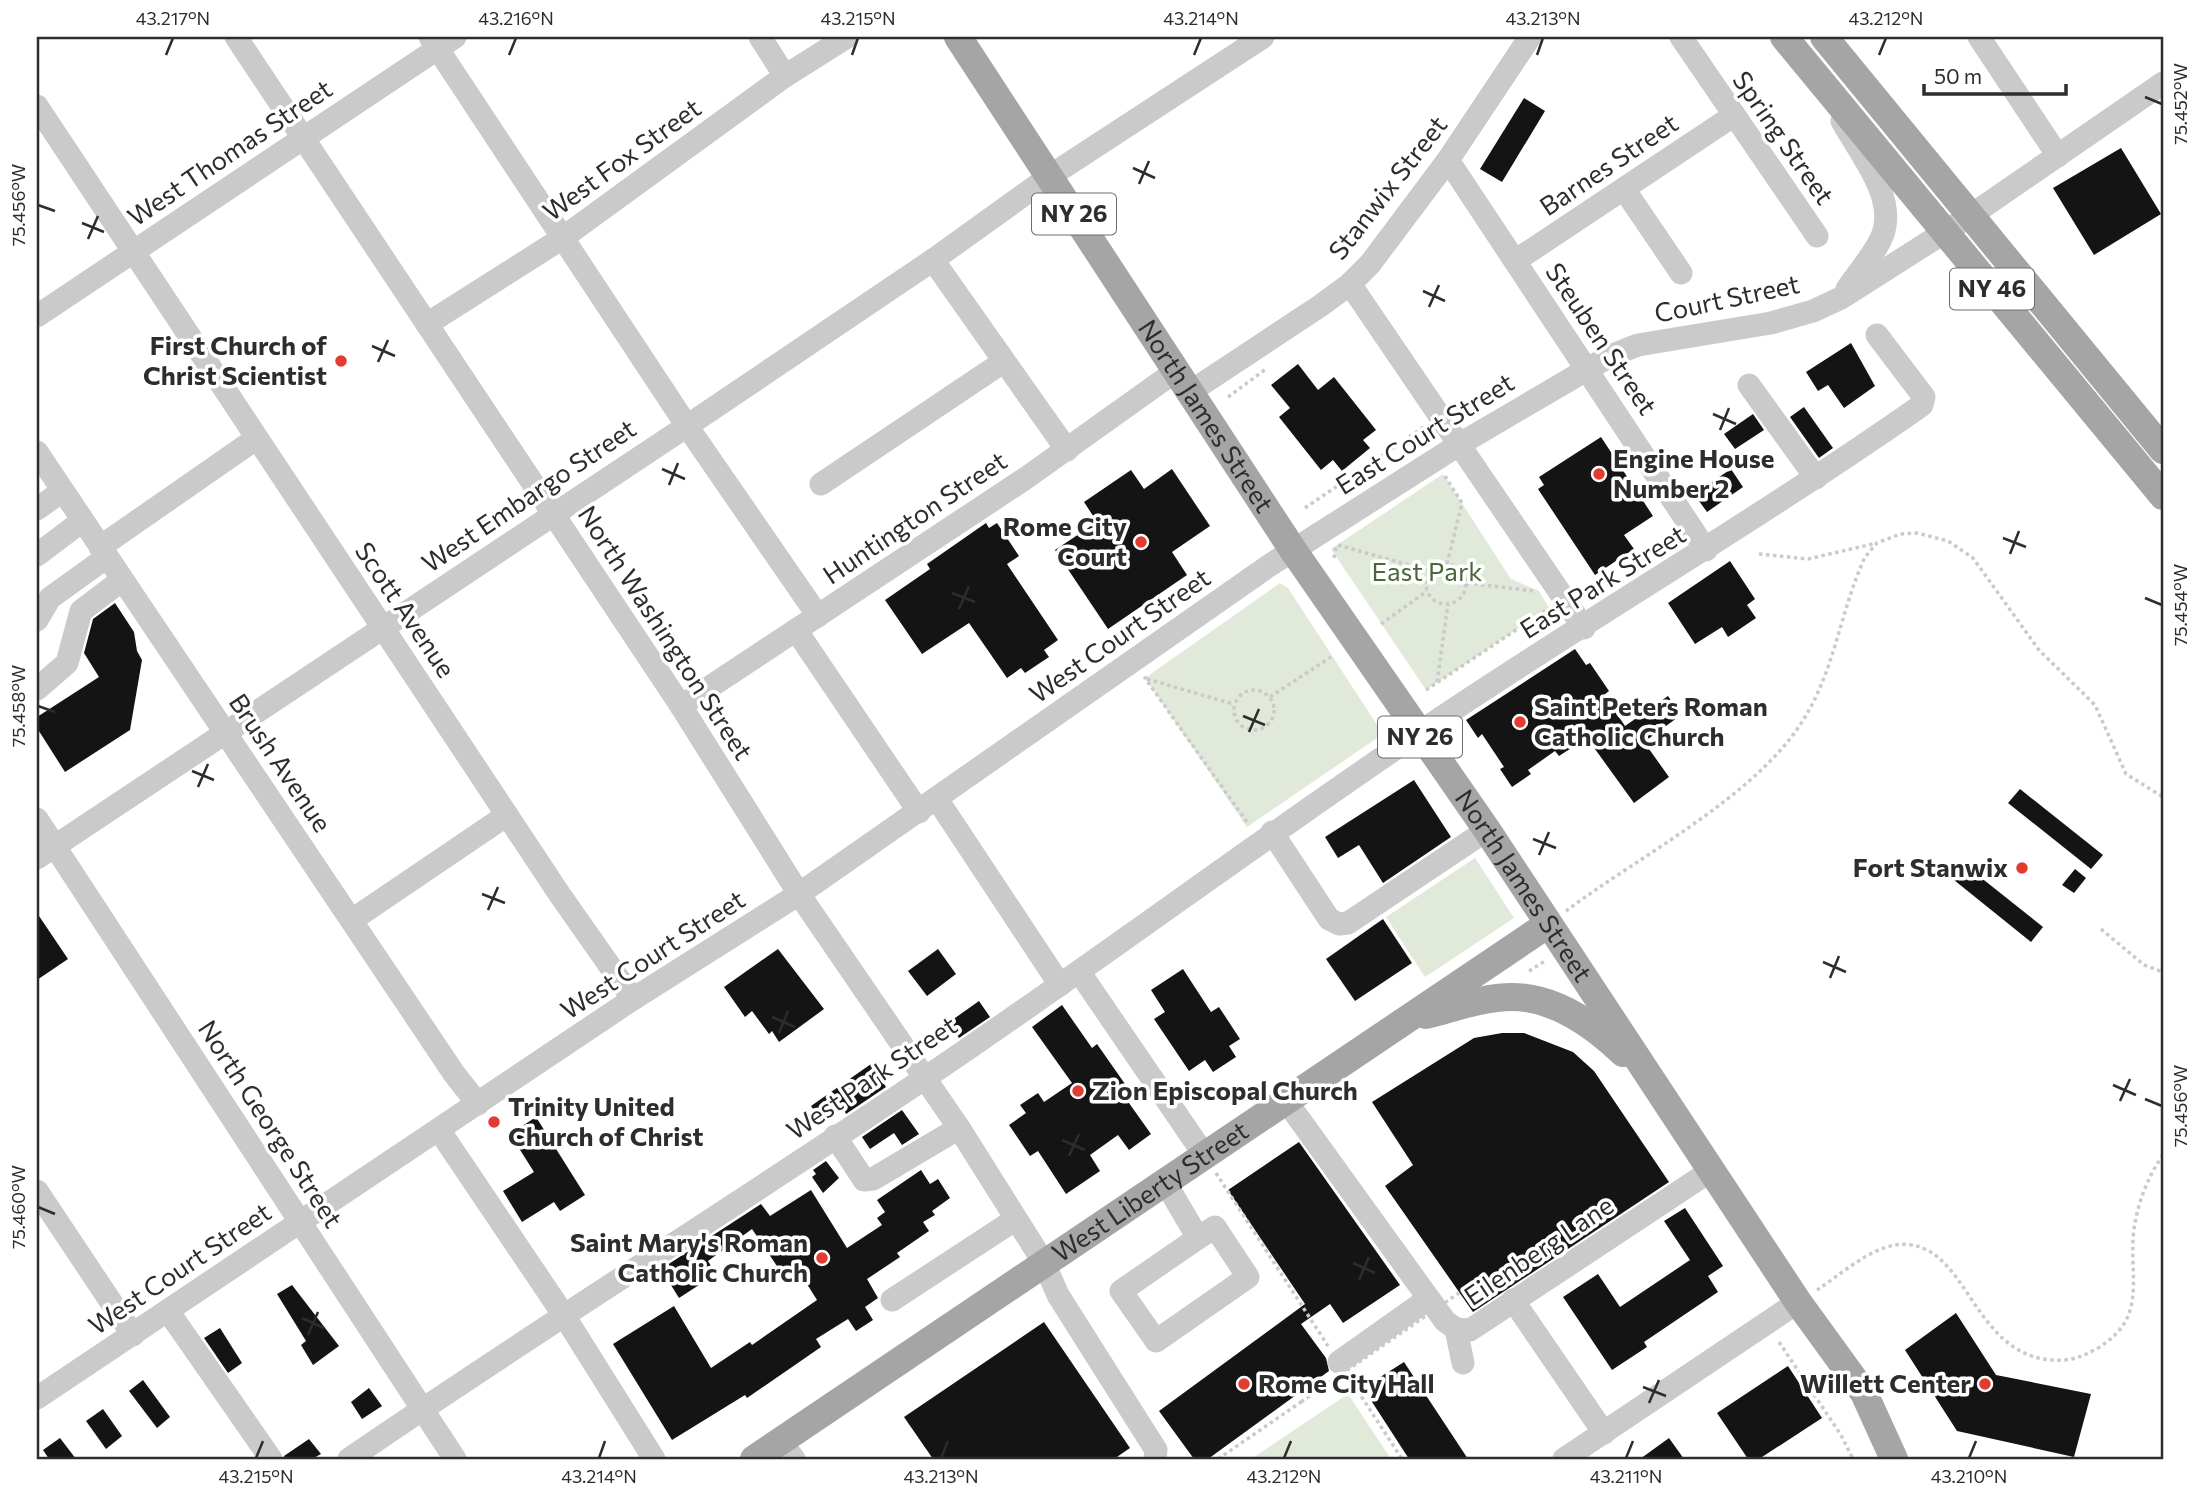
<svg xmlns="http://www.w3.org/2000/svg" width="2200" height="1496" font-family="Commissioner,sans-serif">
<rect width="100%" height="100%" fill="#fff"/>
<!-- green -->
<g fill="#e1eada">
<polygon points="1443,474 1511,579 1539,591 1549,608 1426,690 1331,549"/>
<polygon points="1280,583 1288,588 1383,734 1247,827 1145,678"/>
<polygon points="1475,858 1514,918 1425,977 1386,917"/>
<polygon points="1348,1394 1391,1459 1251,1459"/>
</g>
<!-- building -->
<g fill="#141414">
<polygon points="1524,98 1545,111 1502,182 1480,169"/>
<polygon points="2121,148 2161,214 2094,255 2053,188"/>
<polygon points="1851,343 1875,386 1844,408 1828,385 1818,391 1806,372"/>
<polygon points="1298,364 1318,390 1334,377 1376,430 1363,440 1370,448 1342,471 1333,460 1321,470 1279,417 1290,408 1271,385"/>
<polygon points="1804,407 1833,448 1819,458 1790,417"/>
<polygon points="1753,414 1764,430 1735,449 1724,434"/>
<polygon points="1601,437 1653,516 1624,535 1634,549 1595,575 1538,489 1544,485 1539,477"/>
<polygon points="1172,469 1210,526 1172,552 1187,575 1108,629 1055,550 1097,522 1084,502 1131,470 1144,489"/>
<polygon points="1731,469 1743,487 1707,512 1694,494"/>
<polygon points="986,523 989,528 997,523 1019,556 1007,564 1058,640 1044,650 1049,657 1025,673 1021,668 1007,678 969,623 922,654 885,600 930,569 927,564"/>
<polygon points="1730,561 1755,599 1747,605 1756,618 1728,637 1722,627 1695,644 1668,603"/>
<polygon points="115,603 134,632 137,651 142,660 130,730 65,772 37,728 37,717 99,677 84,653 93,619"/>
<polygon points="1575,649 1586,665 1590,663 1609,691 1604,695 1625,726 1668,696 1681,715 1644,742 1669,777 1634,803 1587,738 1559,756 1555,751 1528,770 1531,774 1512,787 1500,769 1504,767 1482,734 1478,738 1466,720"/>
<polygon points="1414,780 1451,837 1383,883 1359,845 1338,858 1325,837"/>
<polygon points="2020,789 2103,855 2091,869 2008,803"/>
<polygon points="1960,861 2043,927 2031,942 1949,876"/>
<polygon points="2075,869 2086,878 2074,893 2062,885"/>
<polygon points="37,913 68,959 37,980"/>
<polygon points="1383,919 1412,963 1355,1001 1326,959"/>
<polygon points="778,949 824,1009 779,1042 772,1031 769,1034 752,1011 745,1017 724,987"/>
<polygon points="938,949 956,974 927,996 908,971"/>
<polygon points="1183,969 1211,1012 1219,1007 1240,1039 1229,1046 1236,1057 1213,1072 1205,1060 1189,1071 1154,1019 1165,1012 1151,990"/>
<polygon points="979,1001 990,1017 959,1038 948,1023"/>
<polygon points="1062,1005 1092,1048 1097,1044 1125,1084 1119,1089 1151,1134 1129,1150 1118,1135 1090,1155 1100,1171 1066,1194 1038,1151 1030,1156 1009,1125 1026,1113 1020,1105 1038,1093 1044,1102 1072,1083 1032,1027"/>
<polygon points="1502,1033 1524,1033 1573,1052 1594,1071 1669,1182 1473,1312 1385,1186 1413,1165 1372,1102 1474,1038"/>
<polygon points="871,1064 886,1087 846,1114 843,1108 822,1122 811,1106"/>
<polygon points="902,1110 919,1134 902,1145 894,1133 870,1149 862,1137"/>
<polygon points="536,1117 585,1195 560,1211 554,1202 522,1222 503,1191 534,1172 510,1134"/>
<polygon points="1299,1142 1400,1285 1343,1323 1330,1304 1301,1324 1326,1358 1329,1371 1208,1459 1194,1459 1159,1411 1305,1304 1228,1190"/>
<polygon points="826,1161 839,1178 823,1193 812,1177 816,1174 813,1170"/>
<polygon points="921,1170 930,1184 938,1179 950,1198 932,1211 935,1215 923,1222 929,1231 897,1253 900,1257 867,1279 878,1298 865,1307 873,1320 856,1331 848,1319 816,1339 821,1347 747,1398 745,1395 672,1440 613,1344 674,1306 711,1368 750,1342 752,1345 817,1300 800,1273 787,1281 752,1229 708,1261 716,1274 679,1298 661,1269 761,1204 770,1216 811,1190 847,1248 882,1225 877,1218 885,1212 877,1200"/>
<polygon points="1685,1208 1723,1266 1708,1276 1718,1292 1644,1342 1647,1347 1612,1370 1563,1297 1598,1274 1620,1307 1690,1260 1664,1221"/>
<polygon points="292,1285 339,1346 313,1365 301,1345 306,1341 277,1294"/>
<polygon points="1956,1313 1996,1375 2091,1394 2074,1457 1957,1431 1905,1350"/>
<polygon points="1044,1322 1130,1448 1114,1459 933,1459 904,1417"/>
<polygon points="220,1328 242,1363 228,1373 204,1338"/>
<polygon points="1404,1362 1468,1459 1409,1459 1363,1388"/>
<polygon points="1788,1366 1822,1418 1759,1459 1748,1459 1717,1413"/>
<polygon points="143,1380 170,1417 157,1428 129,1391"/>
<polygon points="369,1388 382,1406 362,1419 351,1402"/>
<polygon points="103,1409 122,1436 106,1449 86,1421"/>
<polygon points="60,1438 76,1459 49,1459 43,1450"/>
<polygon points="1669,1438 1684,1459 1640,1459"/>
<polygon points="309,1439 321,1454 312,1459 285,1459 284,1456"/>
</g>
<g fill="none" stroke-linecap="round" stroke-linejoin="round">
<!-- path -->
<g stroke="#cacaca" stroke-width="3.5" stroke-dasharray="3.5 3.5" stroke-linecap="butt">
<polyline points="1228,397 1266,369"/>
<polyline points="1445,476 1462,503 1447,564"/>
<polyline points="1305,508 1425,426"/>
<polyline points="1338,545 1430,571"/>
<polyline points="1759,554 1808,559 1877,543"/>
<polyline points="1334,558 1336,546"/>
<circle cx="1446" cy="584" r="20"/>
<polyline points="1467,583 1534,591"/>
<polyline points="1381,624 1427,591"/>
<polyline points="1147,677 1145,678 1249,825"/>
<polyline points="1147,679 1233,704"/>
<polyline points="1437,682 1448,604"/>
<circle cx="1254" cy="710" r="20"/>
<polyline points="1426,690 1549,608"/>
<polyline points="1270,697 1331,657"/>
<path d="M1566,911c73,-55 193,-116 239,-194 30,-49 36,-108 60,-160l12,-14 23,-9 17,-1 31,8 25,17 66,92 56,55 31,69 37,23"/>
<polyline points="2101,929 2144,965 2163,972"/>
<polyline points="1529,971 1545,961"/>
<polyline points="1216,1173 1328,1346"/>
<path d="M1817,1290c23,-15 50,-40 78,-45 76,-11 74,121 169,115 13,-1 23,-6 34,-12 47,-29 33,-63 35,-109 2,-29 13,-60 30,-84"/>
<polyline points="1779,1342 1841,1435 1853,1459"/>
<polyline points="1350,1379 1402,1459"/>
<polyline points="1218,1459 1301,1402"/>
</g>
<!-- minor -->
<g stroke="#cacaca" stroke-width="23">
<polyline points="236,37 681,706 799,894 959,1128 1044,1263 1058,1295 1156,1450 1155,1459"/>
<polyline points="430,37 687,426 818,616"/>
<polyline points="760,37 785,76"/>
<polyline points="1681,37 1817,236"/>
<polyline points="1979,37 2058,156"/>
<polyline points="37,106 560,895 633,999"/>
<path d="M1842,121c18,33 54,75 41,113 -7,19 -25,38 -36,55"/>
<polyline points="1448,160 1706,550"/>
<polyline points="1624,189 1681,273"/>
<polyline points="933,260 1067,450"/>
<polyline points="1515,261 1733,116"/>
<polyline points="1350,284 1584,628"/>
<polyline points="37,316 455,37"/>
<polyline points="427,324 561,239 785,76 847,37"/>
<polyline points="1749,385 1816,478"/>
<polyline points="1190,392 1320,306 1350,284 1370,264 1448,160 1530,37"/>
<polyline points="37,452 455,1075 478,1104"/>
<polyline points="821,484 1003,362"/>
<polyline points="37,509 62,491"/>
<polyline points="100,547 257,438"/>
<polyline points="37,555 82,521"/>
<polyline points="37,620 50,598 107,557"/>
<polyline points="796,630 919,812"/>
<polyline points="37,689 67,663 81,611 122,580"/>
<polyline points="681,706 1026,478 1176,371"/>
<polyline points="937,799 1060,985"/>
<polyline points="37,819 455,1459"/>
<polyline points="1272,832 1329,919 1339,924 1348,923 1487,830"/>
<polyline points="37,858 687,426 933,260 1050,176 1263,37"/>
<polyline points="352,920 507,815"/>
<polyline points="1080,973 1205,1156"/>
<polyline points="1287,1102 1445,1321 1456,1329 1470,1330 1712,1170"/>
<polyline points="439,1130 565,1317 654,1459"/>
<polyline points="835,1136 864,1180 873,1179 959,1128"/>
<polyline points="1165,1182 1198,1238 1215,1227 1248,1277 1156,1341 1121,1291 1198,1238"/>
<polyline points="37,1191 133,1335"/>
<polyline points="892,1300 1016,1219"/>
<polyline points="1513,1300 1604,1433"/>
<polyline points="168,1311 271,1459"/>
<polyline points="1456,1329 1463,1363"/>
<polyline points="1339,1362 1428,1299"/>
<polyline points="37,1398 633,999 799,894 1270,565 1460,444 1610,356 1638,345 1771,323 1813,311 1841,298 1970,216 2163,83"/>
<polyline points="781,1442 794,1459"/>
<path d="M349,1459c191,-131 387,-253 579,-383 166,-112 326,-232 492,-344 165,-112 338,-212 502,-327l2,-8 -47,-62"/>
<polyline points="1564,1459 1798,1302"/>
</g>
<!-- major -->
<g stroke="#a5a5a5" stroke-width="28">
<path id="s1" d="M958,37l335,513 194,280 311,472 66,91 30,66"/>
<polyline points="1784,37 2163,496"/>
<polyline points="1824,37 2163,450"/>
<path d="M1426,1015c28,-7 58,-18 86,-18 42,0 82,28 111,56"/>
<path id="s2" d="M754,1459l793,-534"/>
</g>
<!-- path-bridge -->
<polyline stroke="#cacaca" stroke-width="3.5" stroke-dasharray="3.5 3.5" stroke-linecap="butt" points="1301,1402 1459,1293"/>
</g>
<!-- ticks -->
<path fill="none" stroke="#2d2d2d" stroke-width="2.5" d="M166,55l7,-17M509,55l7,-17M852,55l6,-17M1194,55l7,-17M1537,55l6,-17M1879,55l7,-17M2145,97l17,7M1133,168l22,10M1139,184l10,-23M38,205l17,6M82,223l22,9M88,239l10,-23M1423,291l22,10M1429,307l10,-22M372,346l23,10M378,362l10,-22M1713,414l23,10M1720,430l9,-22M662,469l23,10M669,485l9,-22M2003,538l23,9M2010,554l9,-23M952,593l23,9M2145,598l17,7M959,609l10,-23M38,706l17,6M1243,716l22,9M1249,732l10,-23M192,771l22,9M198,787l10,-23M1533,839l23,9M1539,855l10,-23M482,894l23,9M488,910l10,-23M1823,962l23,10M1830,978l9,-22M772,1017l23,10M779,1033l9,-22M2113,1085l23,10M2145,1099l17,7M2120,1101l10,-22M1062,1140l23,10M1069,1156l10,-22M38,1207l17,7M1353,1263l22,10M1359,1280l10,-23M302,1318l22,10M308,1335l10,-23M1643,1387l23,9M1649,1403l10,-23M256,1458l7,-17M599,1458l6,-17M941,1458l7,-17M1284,1458l7,-17M1626,1458l7,-17M1969,1458l7,-17"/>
<!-- markers -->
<g fill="#e23b31" stroke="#fff" stroke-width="2.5">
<circle cx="341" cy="361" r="7"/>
<circle cx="1599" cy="474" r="7"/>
<circle cx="1141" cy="542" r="7"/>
<circle cx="1520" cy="722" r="7"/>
<circle cx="2022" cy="868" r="7"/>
<circle cx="1078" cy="1091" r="7"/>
<circle cx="494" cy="1122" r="7"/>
<circle cx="822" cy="1258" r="7"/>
<circle cx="1244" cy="1384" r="7"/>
<circle cx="1985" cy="1384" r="7"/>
</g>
<g text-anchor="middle" stroke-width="7" stroke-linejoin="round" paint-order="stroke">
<!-- shield labels -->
<g fill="#fff" stroke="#6c6c6c" stroke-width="2">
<rect x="1032" y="193.5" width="84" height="41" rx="5"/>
<rect x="1950" y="268.5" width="84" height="41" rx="5"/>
<rect x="1378" y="716.5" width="84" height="41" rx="5"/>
</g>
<g font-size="24" font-weight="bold" fill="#2d2d2d">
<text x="1074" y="222">NY 26</text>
<text x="1992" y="297">NY 46</text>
<text x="1420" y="745">NY 26</text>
</g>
<!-- street labels -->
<g font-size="26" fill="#2d2d2d" stroke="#fff">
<text transform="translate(1783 138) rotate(55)" y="9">Spring Street</text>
<text transform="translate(230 153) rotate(-34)" y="9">West Thomas Street</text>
<text transform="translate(622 160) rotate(-36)" y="9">West Fox Street</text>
<text transform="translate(1609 165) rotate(-34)" y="9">Barnes Street</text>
<text transform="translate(1388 188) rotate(-52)" y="9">Stanwix Street</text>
<text transform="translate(1727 299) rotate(-12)" y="9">Court Street</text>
<text transform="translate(1601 339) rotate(56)" y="9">Steuben Street</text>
<text dy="9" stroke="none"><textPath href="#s1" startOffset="453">North James Street</textPath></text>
<text transform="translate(1425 434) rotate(-32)" y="9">East Court Street</text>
<text transform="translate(529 496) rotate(-34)" y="9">West Embargo Street</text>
<text transform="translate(915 518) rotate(-34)" y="9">Huntington Street</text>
<text transform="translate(1603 582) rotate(-32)" y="9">East Park Street</text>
<text transform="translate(405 610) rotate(56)" y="9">Scott Avenue</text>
<text transform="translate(665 633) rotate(57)" y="9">North Washington Street</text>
<text transform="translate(1120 636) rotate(-35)" y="9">West Court Street</text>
<text transform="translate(280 763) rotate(56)" y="9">Brush Avenue</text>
<text dy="9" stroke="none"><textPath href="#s1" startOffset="1020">North James Street</textPath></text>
<text transform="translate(653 955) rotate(-33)" y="9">West Court Street</text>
<text transform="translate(872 1078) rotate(-34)" y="9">West Park Street</text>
<text transform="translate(270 1124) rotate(57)" y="9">North George Street</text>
<text dy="9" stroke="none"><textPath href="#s2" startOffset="478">West Liberty Street</textPath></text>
<text transform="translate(1539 1251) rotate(-34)" y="9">Eilenberg Lane</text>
<text transform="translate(180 1269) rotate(-34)" y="9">West Court Street</text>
</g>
<!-- poi labels -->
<g font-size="26" font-weight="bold" fill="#2d2d2d" stroke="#fff" text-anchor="end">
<text x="327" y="355">First Church of<tspan x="327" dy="30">Christ Scientist</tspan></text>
<text x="1613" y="468" text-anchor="start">Engine House<tspan x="1613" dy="30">Number 2</tspan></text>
<text x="1127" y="536">Rome City<tspan x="1127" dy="30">Court</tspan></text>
<text x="1534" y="716" text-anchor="start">Saint Peters Roman<tspan x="1534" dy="30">Catholic Church</tspan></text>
<text x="2008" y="877">Fort Stanwix</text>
<text x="1092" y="1100" text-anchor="start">Zion Episcopal Church</text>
<text x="508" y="1116" text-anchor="start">Trinity United<tspan x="508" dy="30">Church of Christ</tspan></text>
<text x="808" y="1252">Saint Mary's Roman<tspan x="808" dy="30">Catholic Church</tspan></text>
<text x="1258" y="1393" text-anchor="start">Rome City Hall</text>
<text x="1971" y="1393">Willett Center</text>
</g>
<!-- park labels -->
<g font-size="26" fill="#4a673b" stroke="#fff">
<text x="1427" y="581">East Park</text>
</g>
</g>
<!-- border -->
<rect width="2200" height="1496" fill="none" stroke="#ffffff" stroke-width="77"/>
<!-- scale -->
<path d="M1924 84v10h142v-10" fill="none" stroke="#2d2d2d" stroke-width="3.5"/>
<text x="1934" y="84" font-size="21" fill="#2d2d2d" stroke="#ffffff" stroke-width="5" paint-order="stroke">50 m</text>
<rect x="38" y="38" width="2124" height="1420" fill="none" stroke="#2d2d2d" stroke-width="2.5"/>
<g font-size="18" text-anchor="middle" fill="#2d2d2d">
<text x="173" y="25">43.217°N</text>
<text x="516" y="25">43.216°N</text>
<text x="858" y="25">43.215°N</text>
<text x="1201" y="25">43.214°N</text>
<text x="1543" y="25">43.213°N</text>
<text x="1886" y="25">43.212°N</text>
<text transform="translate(2181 104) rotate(-90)" y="6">75.452°W</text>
<text transform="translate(19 205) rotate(-90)" y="6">75.456°W</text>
<text transform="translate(2181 605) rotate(-90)" y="6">75.454°W</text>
<text transform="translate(19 706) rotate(-90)" y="6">75.458°W</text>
<text transform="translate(2181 1106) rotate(-90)" y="6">75.456°W</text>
<text transform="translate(19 1207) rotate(-90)" y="6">75.460°W</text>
<text x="256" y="1483">43.215°N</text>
<text x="599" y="1483">43.214°N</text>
<text x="941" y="1483">43.213°N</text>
<text x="1284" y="1483">43.212°N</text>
<text x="1626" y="1483">43.211°N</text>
<text x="1969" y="1483">43.210°N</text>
</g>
</svg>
